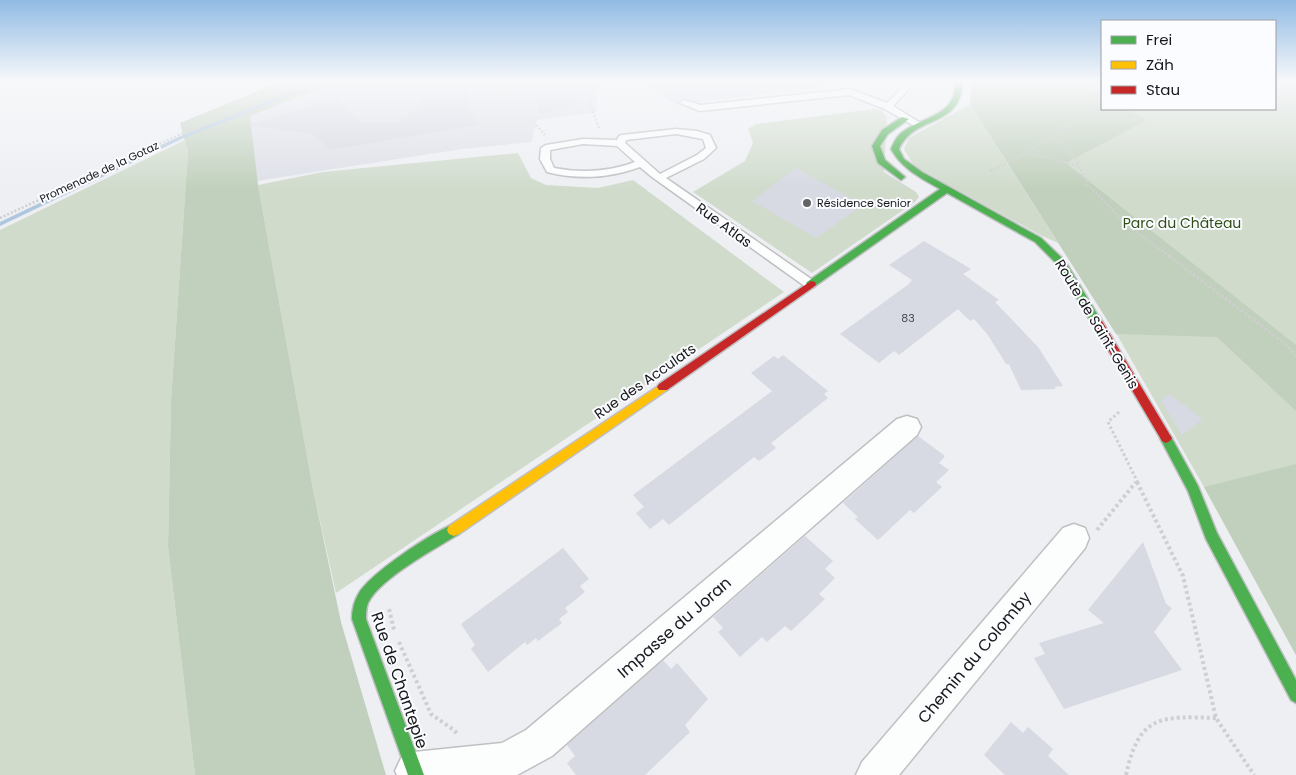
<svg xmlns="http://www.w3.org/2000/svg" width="1296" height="775" font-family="Poppins,sans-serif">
<rect width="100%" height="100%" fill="#eeeff3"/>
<!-- built -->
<g fill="#dee0e8">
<polygon points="338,81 603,81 597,96 596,112 537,120 531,142 462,149 257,181 250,116"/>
<polygon points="637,81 852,81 854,83 677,105"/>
</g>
<!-- green -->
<g fill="#d0dbcc">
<polygon points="972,81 1102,81 1102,109 1275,109 1275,81 1296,81 1296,655 1204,487"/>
<polygon points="970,104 1058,243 1040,235 914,166 904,149 909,138"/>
<polygon points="875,109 881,110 887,117 884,172 916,192 919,197 915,202 812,273 693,192 745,161 753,143 748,129 756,124"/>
<polygon points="185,140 188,152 171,400 168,547 195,775 0,775 0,230"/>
<polygon points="518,153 531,178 546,185 598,188 633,180 784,292 336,593 313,489 258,185 323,172"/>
</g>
<!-- forest -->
<g fill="#c1d0bd">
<polygon points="282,81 338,81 250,116 258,185 313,489 341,622 386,775 195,775 168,547 171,400 188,152 180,123"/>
<polygon points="969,81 1076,81 1102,95 1102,109 1126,109 1147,120 1066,163 1296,345 1296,411 1217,337 1116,334 970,104 971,88"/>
<polygon points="1296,464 1296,655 1204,487"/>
</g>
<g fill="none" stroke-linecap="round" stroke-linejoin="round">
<!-- stream -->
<g fill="#afc6df" fill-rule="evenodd">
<polygon points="323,81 328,81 317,85 315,84"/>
<polygon points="292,92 296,93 182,139 0,226 0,222 178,137"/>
</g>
</g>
<!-- building -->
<g fill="#d7d9e3">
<polygon points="425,81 471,81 468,97 471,110 479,125 329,150 315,136 306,133 249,125 338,98 353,116 361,121 387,123 398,121 408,116 422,103"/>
<polygon points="522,81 581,81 574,107 539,114 535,94"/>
<polygon points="796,168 863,205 816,238 752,201"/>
<polygon points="924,241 971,269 963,274 999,300 995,302 1038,347 1063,386 1054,387 1056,389 1021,390 1009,364 1006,364 988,335 974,319 970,321 958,309 899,355 894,351 879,363 840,334 909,284 912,280 889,265"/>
<polygon points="783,355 828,391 824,394 828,398 771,443 776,448 759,461 754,457 669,525 663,519 650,529 636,513 644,507 633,495 772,391 751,373 774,356 778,359"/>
<polygon points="1169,394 1203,419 1182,435 1161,401"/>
<polygon points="918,436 945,456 939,463 949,470 936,482 942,487 914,513 910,510 878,540 855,519 858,517 843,503"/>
<polygon points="805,536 833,561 825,569 835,578 819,594 825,599 791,631 785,626 767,642 762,637 740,657 718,632 723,628 713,617"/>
<polygon points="1143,542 1166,604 1172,608 1154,632 1182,670 1064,709 1034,658 1045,654 1039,643 1104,623 1088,610"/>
<polygon points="563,548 589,579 580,586 585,592 565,608 568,612 559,619 562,623 538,641 536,638 527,645 525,642 488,672 471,649 475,645 461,624"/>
<polygon points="663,660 671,669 677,663 708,699 685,725 690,732 645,775 576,775 567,763 575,756 567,745"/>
<polygon points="1011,722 1023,733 1028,727 1053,749 1048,756 1069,775 1005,775 984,755"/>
</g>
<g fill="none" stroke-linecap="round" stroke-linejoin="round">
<!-- lane casing -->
<g stroke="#c0c0c3" stroke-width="3">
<g id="lane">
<polygon points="908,81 916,81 893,106 919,122 919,126 916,127 885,109 849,95 700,111 680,103 684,100 700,105 850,89 887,103"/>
<path d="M676,129l21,2 13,4 6,13 -12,11 -38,19 148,103 2,3 -2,3h-8l-154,-110 -12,-10c-30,11 -62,13 -93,5l-7,-13 1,-11 5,-3 37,-6 34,1 2,-4 3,-1zM676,134l27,5 3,9 -9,7 -37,19 -35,-31 1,-3zM583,144l34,2 18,16c-26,10 -54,11 -81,6l-4,-9v-9z"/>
</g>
</g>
<!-- street casing -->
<g stroke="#c0c0c3" stroke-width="3">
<g id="street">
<polygon points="907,416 917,419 921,427 917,435 552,756 517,775 397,775 395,771 401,758 414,752 502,743 526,730 897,419"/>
<polygon points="1074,524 1085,528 1089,538 1085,548 899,775 856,775 862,762 1063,528"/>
</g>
</g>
<!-- fast casing -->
<g stroke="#c0c0c3" stroke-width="3">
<g id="fast">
<path d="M955,81h8c-3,49 -47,32 -64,68l5,10 18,13 119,66 24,23 35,58 -1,3h-8l-33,-57 -23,-23 -88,-49 -132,93h-8l-1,-2 1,-2 133,-93c-19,-11 -38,-20 -49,-40 2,-5 4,-10 8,-14 15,-15 46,-17 54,-38 2,-5 2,-11 2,-16z"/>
<polygon points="902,117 909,119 888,134 880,146 885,160 905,177 901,180 878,163 872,146 882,130"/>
<polygon points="1166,433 1170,435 1198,486 1217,533 1296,680 1296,703 1291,700 1206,539 1188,491 1160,438 1162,435"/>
<path d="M454,524l5,2 2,4 -2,4c-24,15 -80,45 -91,69 -2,5 -2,11 -2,16l58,156h-16l-56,-156c0,-9 2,-18 7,-26 12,-20 72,-60 95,-69z"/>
</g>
</g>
<!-- slow casing -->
<g stroke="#c0c0c3" stroke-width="3">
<polygon id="slow" points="663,383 667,384 669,387 667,390 459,534 454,536 449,534 447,530 449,526"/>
</g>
<!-- jam casing -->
<g stroke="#c0c0c3" stroke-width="3">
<g id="jam">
<polygon points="811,281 815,282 816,284 815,286 667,390 659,390 657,387 659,384"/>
<polygon points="1095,315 1099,316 1170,435 1172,438 1170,441 1166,443 1162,441 1090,319"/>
</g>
</g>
<!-- path-far2 -->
<g stroke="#cfcfcf" stroke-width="2.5" stroke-dasharray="2 2" stroke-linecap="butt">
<polyline points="595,81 589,102 599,128"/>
<polyline points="1275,89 1296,94"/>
<polyline points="536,125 545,135"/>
<polyline points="1054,135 1076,159 1087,184 1130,228 1171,257"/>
<polyline points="1029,153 1078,166"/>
<polyline points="990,171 1023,155 1102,101"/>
<polyline points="0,218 239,107 308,81"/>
</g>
<!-- path-far1 -->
<g stroke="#cfcfcf" stroke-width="3" stroke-dasharray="2.5 2.5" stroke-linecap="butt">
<polyline points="1169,256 1288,346 1296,356"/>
<polyline points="1119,412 1108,422 1138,483"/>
</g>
<!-- path -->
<g stroke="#cfcfcf" stroke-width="4" stroke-dasharray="3 3" stroke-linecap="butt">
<polyline points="1137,482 1183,576 1216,718 1254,775"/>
<polyline points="1097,530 1136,482"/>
<polyline points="389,609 394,630"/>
<polyline points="399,642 431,714 455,731 458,736"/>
<path d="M1126,775c13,-60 34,-59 90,-57"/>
</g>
<!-- lane -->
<use href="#lane" fill="#fcfdfd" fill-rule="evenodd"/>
<!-- street -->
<use href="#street" fill="#fcfdfd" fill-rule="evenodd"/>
<!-- fast -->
<use href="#fast" fill="#4caf50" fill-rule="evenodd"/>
<!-- slow -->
<use href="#slow" fill="#ffc107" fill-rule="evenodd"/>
<!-- jam -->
<use href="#jam" fill="#c62828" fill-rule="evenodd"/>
</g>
<!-- sky -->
<linearGradient id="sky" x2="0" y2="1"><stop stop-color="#91bbe4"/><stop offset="0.43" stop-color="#f7f8fa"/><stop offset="1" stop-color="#f7f8fa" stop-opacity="0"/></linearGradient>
<rect width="1296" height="189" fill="url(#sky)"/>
<!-- markers -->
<circle fill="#626365" stroke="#fbfcff" stroke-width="2" cx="807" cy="203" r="5"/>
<g text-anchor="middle" stroke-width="4" stroke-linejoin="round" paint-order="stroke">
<!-- far-street labels -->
<g font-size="11" fill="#171719" stroke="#fbfcff">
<text transform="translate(99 172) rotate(-25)" y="4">Promenade de la Gotaz</text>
</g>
<!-- far-poi labels -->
<g font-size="11" fill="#171719" stroke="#fbfcff" text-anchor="start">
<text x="817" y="207">Résidence Senior</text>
</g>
<!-- number labels -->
<g font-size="11" fill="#47484c">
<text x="908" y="322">83</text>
</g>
<!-- park labels -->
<g font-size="14" fill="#2f4f18" stroke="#fbfcff">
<text x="1182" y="228">Parc du Château</text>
</g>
<!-- street labels -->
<g font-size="14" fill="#171719" stroke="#fbfcff">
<text transform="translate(724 225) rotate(36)" y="5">Rue Atlas</text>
<text transform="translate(1097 324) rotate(59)" y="5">Route de Saint-Genis</text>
<text transform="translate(645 381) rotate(-35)" y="5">Rue des Acculats</text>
</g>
<!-- near-street labels -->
<g font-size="16" fill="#171719" stroke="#fbfcff">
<text transform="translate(674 627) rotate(-41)" y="6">Impasse du Joran</text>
<text transform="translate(974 657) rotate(-50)" y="6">Chemin du Colomby</text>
<text transform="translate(400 680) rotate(71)" y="6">Rue de Chantepie</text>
</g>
</g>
<!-- legend -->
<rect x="1101" y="20" width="175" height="90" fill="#fbfcff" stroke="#a0a0a3"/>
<rect x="1111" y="36" width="25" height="8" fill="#4caf50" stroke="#a0a0a3"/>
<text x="1146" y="45" font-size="15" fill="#171719">Frei</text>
<rect x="1111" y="61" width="25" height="8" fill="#ffc107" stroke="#a0a0a3"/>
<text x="1146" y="70" font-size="15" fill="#171719">Zäh</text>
<rect x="1111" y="86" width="25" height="8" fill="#c62828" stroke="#a0a0a3"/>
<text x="1146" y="95" font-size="15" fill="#171719">Stau</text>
</svg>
